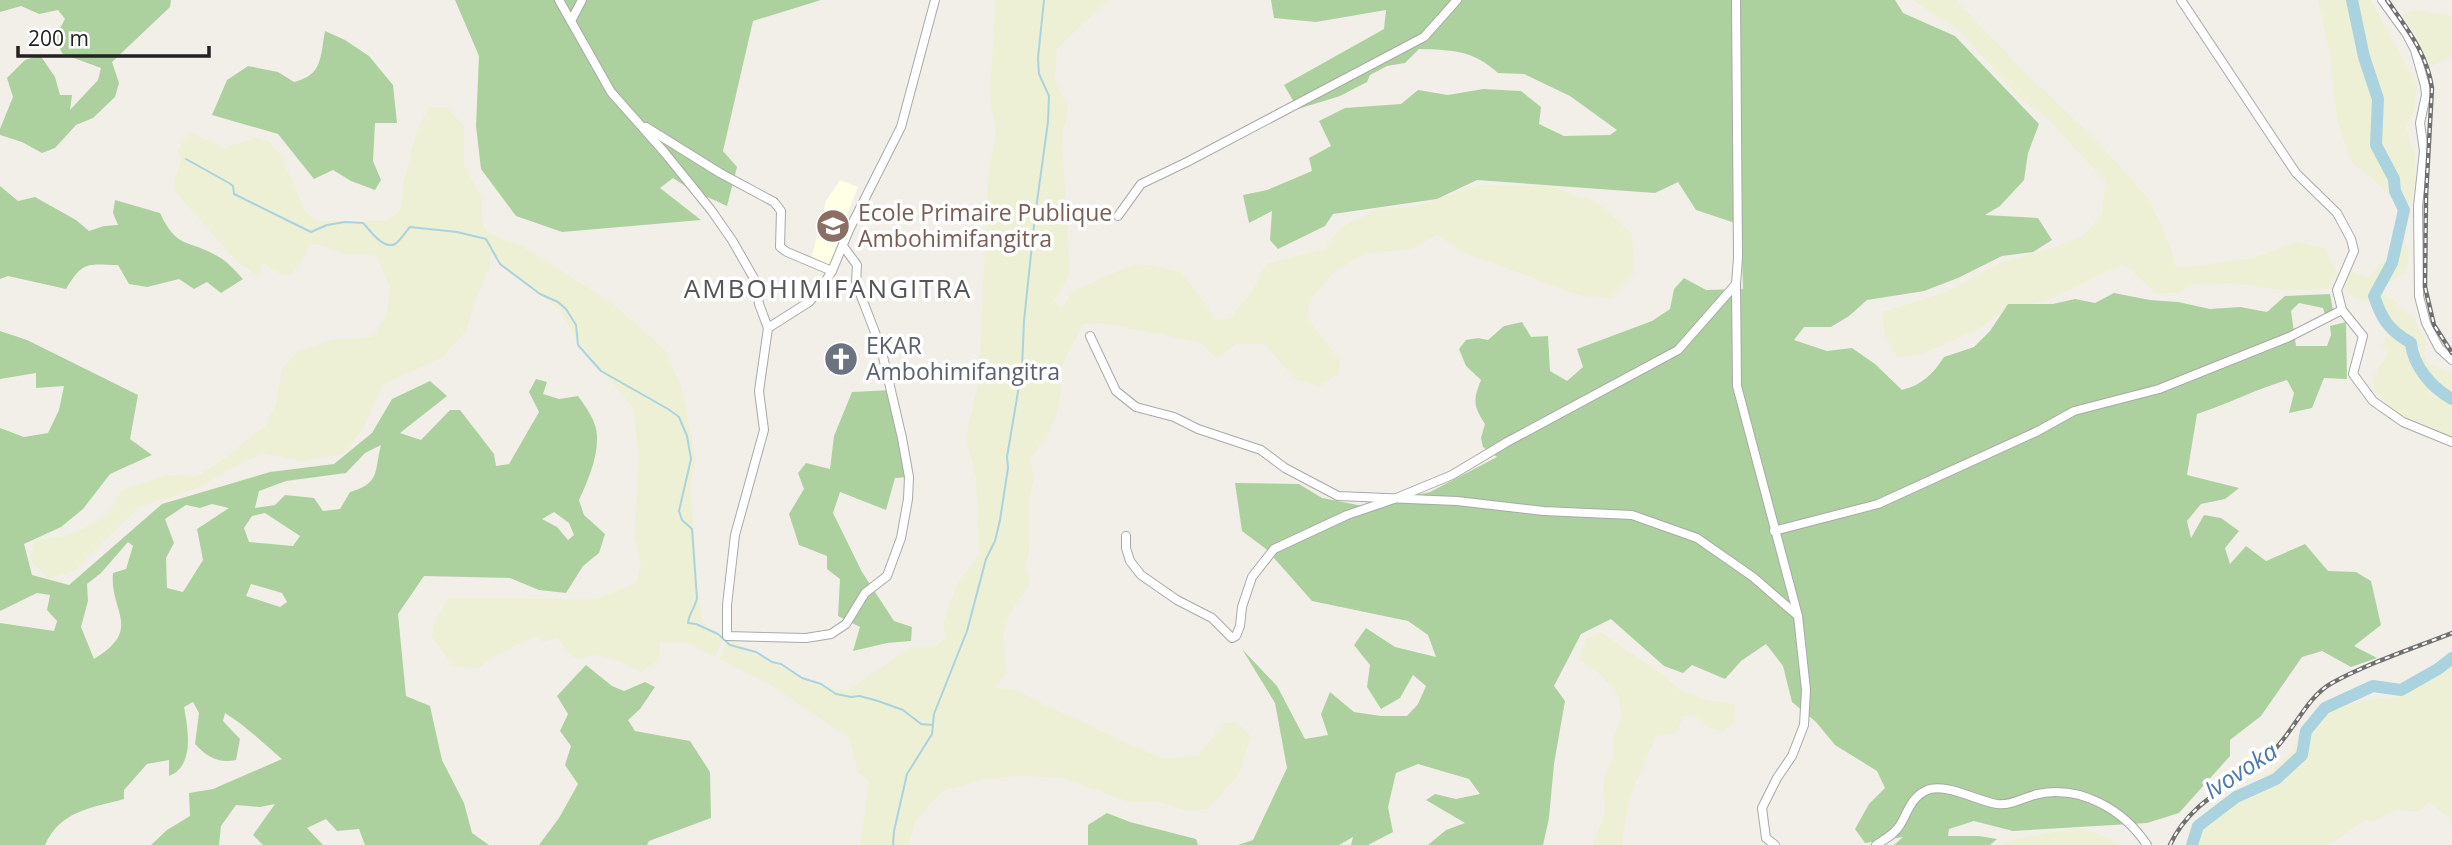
<svg xmlns="http://www.w3.org/2000/svg" width="2452" height="845" font-family="'Open Sans',sans-serif">
<rect width="100%" height="100%" fill="#f2efe9"/>
<!-- education -->
<polygon fill="#ffffe5" points="840,180 858,187 846,217 850,218 844,234 841,234 829,266 811,259 826,201"/>
<!-- farmland -->
<g fill="#eef0d5">
<polygon points="995,0 1109,0 1057,48 1055,81 1068,107 1062,139 1070,274 1054,301 1062,308 1072,291 1132,265 1149,265 1181,272 1202,299 1215,320 1230,318 1251,293 1266,264 1325,249 1340,228 1377,209 1414,207 1479,185 1548,186 1599,203 1632,234 1634,274 1610,298 1581,296 1465,253 1437,235 1412,249 1367,253 1335,271 1309,301 1308,319 1340,361 1339,374 1320,386 1294,379 1265,344 1236,344 1217,358 1198,342 1101,323 1083,324 1062,365 1061,390 1056,416 1046,437 1030,459 1034,477 1030,498 1029,553 1025,566 1031,582 1009,615 1003,633 1007,672 995,687 1019,691 1049,707 1163,759 1199,755 1223,724 1236,722 1251,736 1238,777 1207,809 1188,811 1159,802 1129,802 1063,778 1016,776 981,780 944,791 916,820 909,845 860,845 869,781 858,772 849,738 766,682 719,659 728,639 812,684 848,690 911,647 935,647 946,638 943,624 956,586 979,554 976,479 966,438 979,378 988,177 996,130 990,100"/>
<polygon points="1912,0 1956,0 2023,71 2095,139 2149,199 2170,245 2176,268 2253,258 2297,242 2324,248 2337,274 2328,289 2282,290 2229,283 2189,285 2182,292 2157,294 2124,264 2046,301 2004,311 1979,329 1925,353 1897,357 1885,336 1882,312 1949,291 1997,264 2053,248 2084,235 2102,214 2105,181 2049,120 2027,104 2008,85 1959,30"/>
<polygon points="2318,0 2371,0 2417,86 2414,110 2406,126 2410,142 2415,153 2416,180 2411,203 2396,204 2380,186 2350,160 2337,119 2329,50"/>
<polygon points="2416,10 2452,16 2452,56 2430,67 2416,36 2402,15"/>
<polygon points="428,107 447,107 464,127 464,165 482,198 482,222 489,234 522,246 611,302 666,351 682,390 696,458 690,485 696,556 695,576 703,622 710,629 724,637 715,657 689,643 660,642 659,660 641,672 618,660 595,655 577,659 569,654 558,637 544,642 535,637 495,655 477,669 453,666 432,637 434,621 449,598 596,599 637,582 641,560 634,537 639,458 633,408 576,339 560,309 504,269 491,253 489,269 473,305 467,330 443,357 383,385 363,428 344,454 301,461 262,453 193,490 139,507 73,572 48,578 30,559 34,541 73,534 99,520 110,510 122,490 166,475 197,476 225,458 265,426 276,404 282,369 298,351 332,340 372,337 387,314 390,286 375,255 344,254 324,246 310,244 302,262 293,273 282,275 264,264 257,276 237,262 174,190 175,179 181,160 177,150 188,134 193,133 224,148 255,138 269,141 279,152 305,210 316,221 385,221 400,211 404,180 416,134"/>
<polygon points="2403,235 2409,254 2407,266 2404,273 2385,285 2383,294 2394,299 2402,311 2412,315 2426,341 2424,355 2427,363 2452,372 2452,395 2439,386 2431,374 2421,365 2419,359 2420,351 2416,340 2390,323 2386,310 2380,301 2378,291 2394,265"/>
<polygon points="2386,260 2390,263 2374,283 2369,301 2361,300 2346,291 2347,275 2350,272 2369,277"/>
<polygon points="2389,336 2405,344 2411,367 2421,374 2431,395 2448,403 2452,408 2452,436 2403,416 2389,407 2375,392 2373,375 2387,356 2387,350 2382,348 2385,338"/>
<polygon points="1600,632 1662,674 1681,691 1708,700 1734,704 1735,722 1722,732 1706,727 1696,716 1684,716 1676,733 1656,736 1629,799 1622,845 1593,845 1605,812 1603,780 1613,757 1614,736 1622,717 1619,697 1601,675 1579,659 1586,639"/>
<polygon points="2452,665 2452,831 2449,818 2429,802 2419,812 2399,810 2377,820 2364,821 2329,845 2188,845 2192,828 2243,789 2272,771 2293,750 2300,731 2332,711 2363,700 2400,697"/>
<polygon points="2078,828 2112,838 2120,845 1996,845 2020,838"/>
</g>
<!-- forest -->
<g fill="#add19e" fill-rule="evenodd">
<polygon points="0,0 171,0 170,7 112,62 119,83 115,97 93,118 76,125 55,148 42,153 22,142 0,135 0,129 13,97 7,78 25,60 40,55 55,77 60,95 72,95 70,110 98,80 101,68 63,54 54,39 65,19 58,10 39,14 21,6 0,12"/>
<polygon points="455,0 821,0 753,21 723,151 737,167 727,206 688,188 673,178 660,188 701,220 562,232 516,216 481,169 476,126 479,56"/>
<path d="M1271,0h624l8,13 52,23 84,88 -11,29 -4,27 -24,26 -15,9 53,3 14,22 -19,12 -31,4 -44,22 -34,13 -57,9 -18,16 -18,11h-27l-10,13 33,11 25,-3 23,16 27,26c20,-5 31,-16 42,-33l30,-10 16,-16 18,-27h45l22,-5 20,4 19,-10 36,7 28,2 32,7 30,-2 27,5 18,-16 45,-2 3,16 -8,5 -2,-7 -24,-5 -8,8 5,35h31l4,-11 -1,-9 16,-4 1,57 -23,-1 -12,30 -23,5 5,-20 -7,-13c-31,9 -59,24 -90,34l-10,61 52,13 -14,11 -24,5 -14,17 4,17 13,-23 17,3 18,13 -14,17 5,16 16,-18 20,15 39,-17 23,27 28,1 15,9 10,44 -27,21 23,12 -26,9 -29,-16 -20,6 -41,59 -31,24v16l-51,57 -32,10 -134,8 -39,-10 -25,8 -1,7h31l18,3 -7,6h-96l9,-8 -38,6 -10,-14 14,-25 16,-16 -8,-17 -42,-26 -19,-23 -24,-20 -9,-36 -17,-22 -25,17 -16,18 -33,-14 -9,8 -19,-7 -53,-47 -30,15 -27,52 11,15 -11,63 -5,54 -6,27h-115l18,-15 19,-7 -39,-23 9,-6 21,5 24,-5 -11,-15 -51,-15 -22,9 -8,34 5,25 -25,13h-17l2,-8 -14,8h-101l15,-5 34,-72 -12,-65 -33,-54 35,37 28,53 23,-4 -7,-21 9,-22 24,20 27,4h26l11,-12 8,-18 -13,-11 -13,23 -19,11 -14,-22 3,-22 -16,-20 12,-17 29,19 41,10 -8,-22 -20,-14 -96,-20 -46,-52 -24,-18 -7,-48 64,1 23,14 41,8 67,-14 67,-35 -14,-10 -2,-9 4,-14c-12,-18 -12,-24 -4,-44l-15,-14 -7,-17 7,-9 12,-2 10,2 16,-14 18,-4 9,15 17,-1 2,35 17,10 16,-14 -6,-18 75,-28 18,-12 4,-20 10,-11 22,12 37,-1 -2,-64 -45,-15 -18,-28 -23,11 -178,-13 -40,19 -104,15 -8,12 -47,23 -8,-9 2,-29 -23,12 -6,-28 24,-5 45,-19 -3,-13 22,-12 -12,-25 26,-13 56,-4 17,-14 30,5 35,-6 38,2 20,16 -2,17 25,12 46,-1 7,-5 -47,-34 -46,-22 -26,-1c-25,-23 -46,-23 -79,-24l-14,14 -18,3 -17,9 -3,7 -27,14 -42,13 -14,-24 100,-56 2,-19 -70,12 -42,-4z"/>
<path d="M325,31l20,9 24,16 24,29 4,38h-22l-2,38 8,19 -6,10 -24,-9 -18,-11 -19,9 -36,-45 -66,-19 15,-35 21,-14 30,6 16,10c29,-7 26,-25 31,-51z"/>
<path d="M0,186l18,15 17,-4 41,23 13,11 15,-5 14,-1 -5,-12 2,-13 45,13c18,38 28,25 59,44 9,5 17,15 24,22l-22,14 -14,-11 -13,7 -15,-10 -32,8 -18,-3 -11,-19c-32,-1 -35,-4 -52,24l-58,-13 -8,3z"/>
<path d="M0,331l27,9 111,55 -8,44 22,16 -42,19 -27,35 -22,18 -37,17 8,31 37,10 93,-81 108,-32 64,-8 38,-31 20,-34 38,-18 17,15 -47,37 21,7 29,-30h10l34,44 2,12 13,-2 30,-52 -10,-20 7,-13 11,3 -4,12 16,5 19,-3c8,11 19,26 19,40 1,21 -9,45 -18,64l5,15 21,19 -6,19 -16,13 -17,27 -27,-3 -29,-12 -86,-2 -26,38 8,82 24,10 12,54 22,43 8,30 17,12h-124l-6,-16 -22,2 -11,-12 -19,9 16,17h-60l-10,-10 22,-31 -15,3 -24,-2 -15,21 -2,19h-68l16,-15 23,-14 -1,-23 24,-4 69,-30c-19,-16 -36,-33 -57,-46l-2,8 17,18 -4,21c-18,4 -30,-4 -41,-16l4,-31 -6,-11 -9,5c4,22 11,59 -15,69v-16l-22,4 -23,26v9c-33,9 -64,12 -79,46h-45v-222l54,8 3,-10 -10,-11 3,-15 -13,-2 -37,18v-183l24,9 24,-4 11,-23 5,-24 -28,2v-15l-36,6zM381,445c-7,26 0,38 -31,47l-10,17 -17,2 -9,-13 -29,-3 -10,10 -20,3 4,-17 27,-10 60,-8 19,-20zM212,504l17,4 -32,21 6,31 -20,32 -16,-4 -1,-30 8,-15 -9,-24 21,-14 14,3zM554,512l15,11 5,12 -6,5 -11,-13 -15,-8zM265,513l35,23 -7,10 -44,-4 -5,-14 8,-12zM128,542l5,4 -7,23 -13,4c-4,38 31,56 -19,86l-13,-32 7,-26 -1,-17 14,-11zM251,584l31,9 5,9 -7,5 -34,-11z"/>
<polygon points="892,390 909,477 895,478 886,510 840,492 833,513 862,572 894,621 912,627 911,641 887,643 853,651 860,627 838,616 840,579 827,569 827,556 799,545 789,514 804,489 798,473 806,463 830,469 834,436 852,392"/>
<polygon points="586,665 612,686 624,691 645,682 655,687 640,709 628,720 635,731 690,741 710,772 711,818 649,841 647,845 539,845 559,818 578,784 565,765 571,746 560,731 568,714 557,696"/>
<polygon points="1107,813 1130,822 1196,839 1198,845 1088,845 1088,825"/>
</g>
<g fill="none" stroke-linecap="round" stroke-linejoin="round">
<!-- stream -->
<g stroke="#aad3df" stroke-width="2">
<path d="M186,159l43,24 4,3 1,8 77,38 16,-7 18,-3 18,1c7,7 20,27 32,21 5,-3 11,-13 15,-17l47,5 29,7 14,25 40,30 18,8 8,7 10,16 2,20 23,26 67,38 11,8 8,19 4,23 -12,52 3,9 10,9 5,69c-2,10 -8,15 -9,25l8,1 22,10 12,11 26,7 16,10 9,2 21,14 19,6 15,10 15,3 9,-1 18,5 25,9 18,14 12,1"/>
<polyline points="893,845 894,831 907,774 932,734 934,714 967,631 986,559 995,541 1000,520 1008,468 1007,457 1022,368 1024,321 1035,216 1048,122 1049,96 1039,74 1038,58 1044,0"/>
</g>
<!-- river -->
<g stroke="#aad3df" stroke-width="12">
<path d="M2352,0l12,57 14,42 -2,46 18,34 1,12 9,19 -12,53 -18,33c8,24 15,34 37,47 2,23 21,45 41,56"/>
<polyline points="2192,845 2198,826 2236,797 2276,779 2302,755 2306,731 2325,708 2373,686 2401,690 2438,669 2452,658"/>
</g>
<!-- minor casing -->
<g stroke="#a9a9a9" stroke-width="10">
<g id="minor">
<polyline points="559,0 611,92 665,153 711,210 732,240 756,282 759,304 768,328 809,302 820,290 832,271 849,230 901,127 935,0"/>
<polyline points="2181,0 2296,173 2337,213 2351,239 2354,251 2337,290 2342,310 2363,336 2353,374 2373,401 2403,422 2452,442"/>
<polyline points="2382,0 2406,33 2415,50 2425,86 2426,95 2420,123 2424,151 2418,206 2419,296 2426,323 2439,348 2452,360"/>
<polyline points="571,21 582,0"/>
<polyline points="646,127 720,173 774,202 781,211 780,247 787,252 832,271"/>
<polyline points="1118,216 1141,184 1187,162 1424,37 1457,0"/>
<polyline points="1736,284 1737,386 1798,616 1806,690 1804,725 1792,756 1777,778 1762,808 1766,838 1775,845"/>
<polyline points="768,328 759,391 764,430 735,535 727,605 727,636 806,638 831,634 846,624 865,593 887,576 901,538 908,499 909,477 902,438 881,348 856,283 857,265 843,246"/>
<polyline points="1090,336 1116,391 1136,407 1174,417 1198,429 1261,450 1285,468 1338,496 1457,501 1544,511 1632,515 1697,538 1753,577 1798,616"/>
<polyline points="1774,531 1878,504 2038,431 2074,411 2159,389 2289,337 2342,310"/>
<polyline points="1126,536 1126,548 1130,561 1141,575 1177,600 1212,618 1232,638 1236,636 1240,626 1242,607 1252,577 1274,549 1347,515 1394,499 1452,475 1507,442 1678,350 1736,284 1738,258 1736,0"/>
<path d="M1876,845c9,-6 19,-11 24,-20 8,-13 11,-27 25,-34 18,-10 52,10 72,13 14,2 27,-7 41,-10 43,-9 86,16 109,51"/>
</g>
</g>
<!-- minor -->
<use href="#minor" stroke="#fff" stroke-width="8"/>
<!-- rail casing -->
<g stroke="#707070" stroke-width="4.5">
<g id="rail">
<path d="M2387,0c20,29 40,53 45,88l-6,108 -1,91 9,38 18,28"/>
<path d="M2170,845c23,-50 71,-60 106,-97 19,-20 32,-52 56,-65 36,-20 82,-35 120,-50"/>
</g>
</g>
<!-- rail -->
<use href="#rail" stroke="#fff" stroke-width="2" stroke-dasharray="5" stroke-linecap="butt"/>
</g>
<!-- icons -->
<defs>
<g id="school-disc" transform="scale(1.75)"><circle r="9.5" fill="#8d6e63" stroke="#fff"/><path d="M0-5L7-2L0 1L-7-2ZM-4 1L0 2.5L4 1V4Q0 6-4 4Z" fill="#fff"/></g>
<g id="church-disc" transform="scale(1.75)"><circle r="9.5" fill="#6b7280" stroke="#fff"/><path d="M-1.2-6h2.4v3.5h3.3v2.4h-3.3V6h-2.4V-.1h-3.3v-2.4h3.3Z" fill="#fff"/></g>
</defs>
<g fill-rule="evenodd">
<use href="#school-disc" x="833" y="226"/>
<use href="#church-disc" x="841" y="359"/>
</g>
<g text-anchor="middle" stroke-width="7" stroke-linejoin="round" paint-order="stroke">
<!-- education labels -->
<g font-size="23" fill="#785e54" stroke="#fff" text-anchor="start">
<text x="858" y="221">Ecole Primaire Publique<tspan x="858" dy="26">Ambohimifangitra</tspan></text>
</g>
<!-- worship labels -->
<g font-size="23" fill="#5b616d" stroke="#fff" text-anchor="start">
<text x="866" y="354">EKAR<tspan x="866" dy="26">Ambohimifangitra</tspan></text>
</g>
<!-- water labels -->
<g font-size="24" font-style="italic" fill="#4a7aab" stroke="#fff">
<text transform="translate(2241 771) rotate(-33)" y="8">Ivovoka</text>
</g>
<!-- quarter labels -->
<g font-size="26" letter-spacing="2" fill="#555" stroke="#fff">
<text x="828" y="298">AMBOHIMIFANGITRA</text>
</g>
</g>
<!-- scale -->
<path d="M18 46v10h191v-10" fill="none" stroke="#222222" stroke-width="3.5"/>
<text x="28" y="46" font-size="21" fill="#222222" stroke="#ffffff" stroke-width="5" paint-order="stroke">200 m</text>
</svg>
